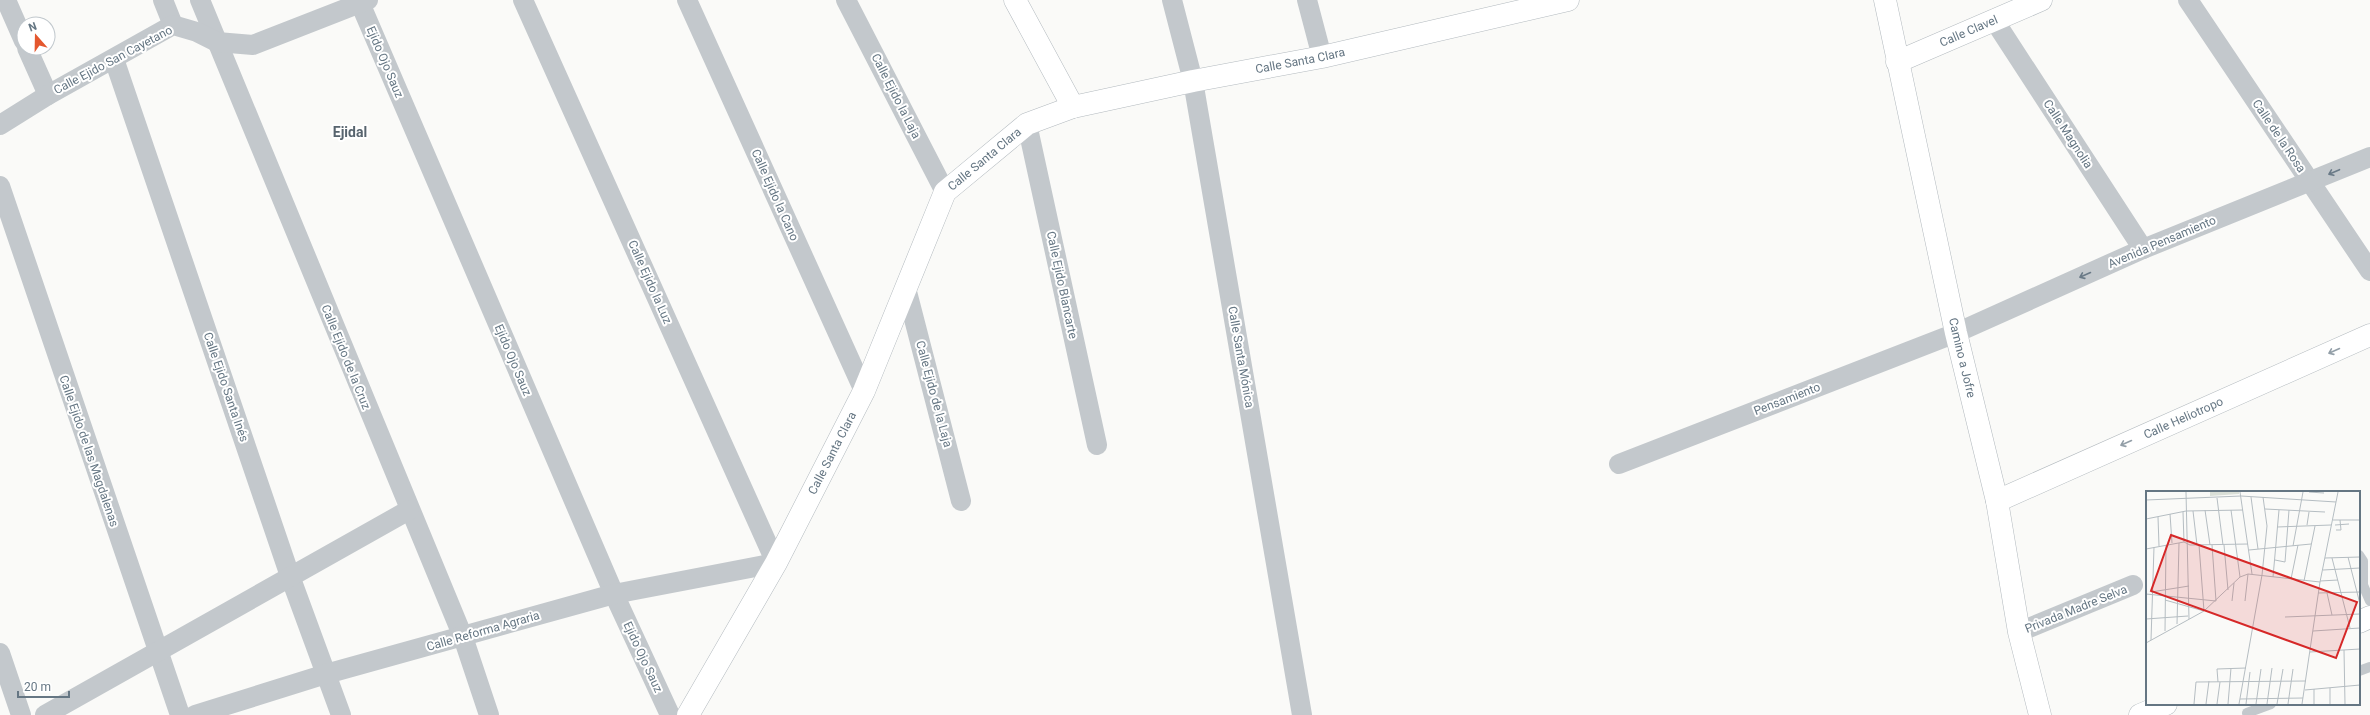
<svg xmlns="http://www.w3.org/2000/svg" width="2370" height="715" font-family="Roboto,sans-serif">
<rect width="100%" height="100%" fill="#fafaf8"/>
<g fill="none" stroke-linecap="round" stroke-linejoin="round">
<!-- secondary casing -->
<g stroke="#b3babf" stroke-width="23">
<g id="secondary">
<polyline points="1015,0 1073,107"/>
<path id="s1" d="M1885,0l71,333 41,168 22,131 21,83"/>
<path id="s2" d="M1897,62l144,-62"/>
<path id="s3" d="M1997,501l373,-166"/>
<polyline points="2359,622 2370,617"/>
<path id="s4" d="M688,715l88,-152 88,-172 81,-199 82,-68 46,-17 120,-26 129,-24 246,-57"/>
<polyline points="2140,715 2166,704"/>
</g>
</g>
<!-- lane -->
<g stroke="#c3c8cc" stroke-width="10">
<polyline points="2359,555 2363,561 2363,585 2370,601"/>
<polyline points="2359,671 2370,667"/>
<polyline points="2247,713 2271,704"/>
</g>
<!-- street -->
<g stroke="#c3c8cc" stroke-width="20">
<polyline points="6,0 24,41"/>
<polyline points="163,0 173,25"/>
<polyline points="200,0 463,637 489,715"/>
<polyline points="687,0 864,391"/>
<polyline points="846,0 945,192"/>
<polyline points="1172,0 1193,81 1302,715"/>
<polyline points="1307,0 1322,57"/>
<polyline points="2188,0 2370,271"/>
<polyline points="360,3 614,594 670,715"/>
<polyline points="1994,20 2143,249"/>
<polyline points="27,48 48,95"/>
<polyline points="114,59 290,576 341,715"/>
<polyline points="1027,124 1097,445"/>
<polyline points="0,125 48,95 173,25 197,32 217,42 253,45 368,0"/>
<polyline points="0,186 180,715"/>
<polyline points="906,288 961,501"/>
<polyline points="1619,464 1956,333 2143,249 2370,157"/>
<polyline points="2019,632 2133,585"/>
<polyline points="0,653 21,715"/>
<polyline points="45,715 409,510"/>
<polyline points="195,715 326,674 614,594 776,563 523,0"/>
</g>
<!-- secondary -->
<use href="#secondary" stroke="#fff" stroke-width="22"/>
</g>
<!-- one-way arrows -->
<defs><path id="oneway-shaft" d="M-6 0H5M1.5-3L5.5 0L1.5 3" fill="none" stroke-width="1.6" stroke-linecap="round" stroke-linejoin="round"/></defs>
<g stroke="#6a7a87">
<use href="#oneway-shaft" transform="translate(2334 172) rotate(157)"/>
<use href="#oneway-shaft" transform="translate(2085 275) rotate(156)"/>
</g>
<g stroke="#939fa8">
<use href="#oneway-shaft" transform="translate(2334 351) rotate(156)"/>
<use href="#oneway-shaft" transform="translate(2126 443) rotate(156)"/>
</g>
<g text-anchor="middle" stroke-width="4" stroke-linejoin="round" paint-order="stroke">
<!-- street labels -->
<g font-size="12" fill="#657683" stroke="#fff">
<text dy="4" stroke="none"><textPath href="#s2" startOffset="78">Calle Clavel</textPath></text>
<text transform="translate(113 60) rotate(-28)" y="4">Calle Ejido San Cayetano</text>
<text dy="4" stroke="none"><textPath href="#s4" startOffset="971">Calle Santa Clara</textPath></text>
<text transform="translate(385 62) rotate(67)" y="4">Ejido Ojo Sauz</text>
<text transform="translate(896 96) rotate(63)" y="4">Calle Ejido la Laja</text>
<text transform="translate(2068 134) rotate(57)" y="4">Calle Magnolia</text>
<text transform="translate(2279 136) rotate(56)" y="4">Calle de la Rosa</text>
<text dy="4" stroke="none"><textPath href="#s4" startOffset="635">Calle Santa Clara</textPath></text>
<text transform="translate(775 195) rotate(66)" y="4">Calle Ejido la Cano</text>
<text transform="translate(2162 242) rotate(-23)" y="4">Avenida Pensamiento</text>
<text transform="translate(650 282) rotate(66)" y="4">Calle Ejido la Luz</text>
<text transform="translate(1062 285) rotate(78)" y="4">Calle Ejido Blancarte</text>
<text transform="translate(346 357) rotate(68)" y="4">Calle Ejido de la Cruz</text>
<text transform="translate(1241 357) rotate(80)" y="4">Calle Santa Mónica</text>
<text dy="4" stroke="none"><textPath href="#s1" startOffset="366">Camino a Jofre</textPath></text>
<text transform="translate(513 360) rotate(67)" y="4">Ejido Ojo Sauz</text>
<text transform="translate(226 387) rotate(71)" y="4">Calle Ejido Santa Inés</text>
<text transform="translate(934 394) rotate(75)" y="4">Calle Ejido de la Laja</text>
<text transform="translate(1787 399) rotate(-21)" y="4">Pensamiento</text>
<text dy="4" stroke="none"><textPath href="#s3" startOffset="204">Calle Heliotropo</textPath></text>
<text transform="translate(89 451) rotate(71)" y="4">Calle Ejido de las Magdalenas</text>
<text dy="4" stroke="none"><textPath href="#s4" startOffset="299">Calle Santa Clara</textPath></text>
<text transform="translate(2076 609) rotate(-22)" y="4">Privada Madre Selva</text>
<text transform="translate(483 631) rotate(-16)" y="4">Calle Reforma Agraria</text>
<text transform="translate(643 657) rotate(65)" y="4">Ejido Ojo Sauz</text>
</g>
<!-- quarter labels -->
<g font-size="14" font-weight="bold" fill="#57646e" stroke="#fff">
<text x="350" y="137">Ejidal</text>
</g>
</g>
<!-- overview -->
<g transform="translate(2146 491)">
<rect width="214" height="214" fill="#fafaf8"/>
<path d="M64,1h29v2l-29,2z" fill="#dadfd7"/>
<path fill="none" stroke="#b5bdc2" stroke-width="1" d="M40,1l3,127M94,1l12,82M163,1l15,1M105,6l7,52M71,7l6,47M0,9l95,-4 95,6M119,18l60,3M59,19l5,35M85,19l9,67M47,20l4,34M37,21l1,30M24,23l2,29M12,26l1,29M0,28l40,-8 57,-1M187,29h27M161,34l2,-13M189,34l14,-1M131,36l54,-2M190,39h5l-1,-10M78,54l4,45M147,55l10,-54M0,58l38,-7 6,3 58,-1M103,59l62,-6M202,66l12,47M179,67l35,-1M186,67l18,70M129,69l10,2 4,-52M177,79l37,-2M127,86l6,-67M145,88l7,-34M158,90l11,-55M174,90l18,-1M5,101l38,-6M172,102l42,-1M181,102l5,22M0,103l70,7 -4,-56M19,109l39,11 -5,-66M86,110l2,-18M99,110l3,-27M139,126l75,-3M0,128l42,-3M31,133l2,-81M19,140l1,-86M167,140l47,-3M5,149l3,-93M0,152l58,-32 36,-34 8,-3 72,8M198,159l1,54M164,161l50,-3M72,191l-1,-13 29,-1M184,197v16M168,198v15M159,199l55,-5M94,208l63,-1M48,213l2,-22 110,-1M60,213l3,-23M71,213l3,-22M82,213l3,-36M93,213l23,-129 5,-49 -4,-29M100,213l4,-32M110,213l5,-35M121,213l5,-36M131,213l6,-35M142,213l5,-35M156,213l18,-122 18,-90"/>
<path fill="#d62828" fill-opacity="0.15" stroke="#d62828" stroke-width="2" d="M25,44l186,67 -21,56 -185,-67z"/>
<rect width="214" height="214" fill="none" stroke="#657683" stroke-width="2"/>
</g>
<!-- north arrow -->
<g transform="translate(36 36) rotate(340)"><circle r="19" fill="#ffffff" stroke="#c1c8cd"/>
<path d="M0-3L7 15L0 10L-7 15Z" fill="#e4572e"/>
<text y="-6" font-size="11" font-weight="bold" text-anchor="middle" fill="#657683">N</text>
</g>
<!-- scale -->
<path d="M18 691v6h51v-6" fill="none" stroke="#657683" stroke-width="2"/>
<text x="24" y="691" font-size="12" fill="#657683" stroke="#ffffff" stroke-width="3" paint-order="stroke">20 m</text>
</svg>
